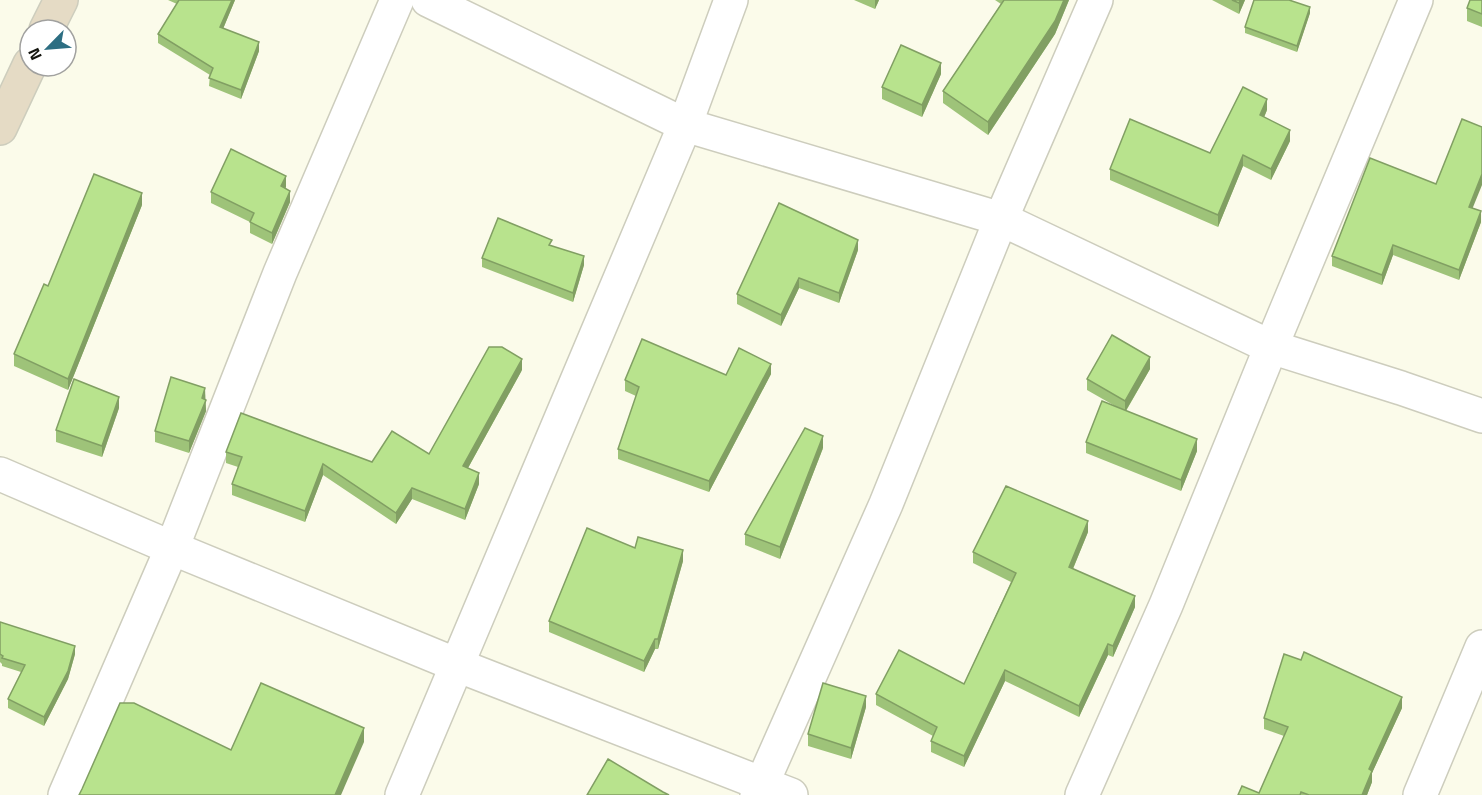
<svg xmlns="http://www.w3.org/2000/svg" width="1482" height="795" font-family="'Titillium Web',sans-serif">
<rect width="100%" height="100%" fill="#fbfbea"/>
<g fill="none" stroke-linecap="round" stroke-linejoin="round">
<!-- street casing -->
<g stroke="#cdcdbd" stroke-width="36">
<g id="street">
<polyline points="428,0 685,125 1001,219 1271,347 1401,388 1482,416"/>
<polyline points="0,474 172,548 457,665 791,795"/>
<polyline points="65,795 172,548 280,273 397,0"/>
<polyline points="402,795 685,125 731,0"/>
<polyline points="757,795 886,504 1001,219 1096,0"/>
<polyline points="1082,795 1166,605 1271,347 1416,0"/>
<polyline points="1420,795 1482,647"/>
</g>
</g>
<!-- secondary casing -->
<g stroke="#cdcdbd" stroke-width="36">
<g id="secondary">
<polyline points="46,30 61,0"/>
<polyline points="0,128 30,64"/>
</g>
</g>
<!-- street -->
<use href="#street" stroke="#fff" stroke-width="33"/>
<!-- secondary -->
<use href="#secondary" stroke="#e5dbc5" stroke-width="33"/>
</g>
<!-- wall -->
<g fill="#9ec379">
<polygon points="168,0 235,0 223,29 259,51 241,99 209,86 210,75 158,43 158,34 177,4"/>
<polygon points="854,0 879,0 875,9"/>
<polygon points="995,0 1069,0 1055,34 988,135 943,103 943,91 1001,4"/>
<polygon points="1212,0 1245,0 1239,14"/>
<polygon points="1482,0 1482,27 1467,21 1467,8"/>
<polygon points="1310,13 1297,52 1245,33 1245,27"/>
<polygon points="941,74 922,117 882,99 882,87"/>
<polygon points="1267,110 1264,117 1290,141 1271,180 1243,166 1218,227 1110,180 1110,169 1210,153"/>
<polygon points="286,187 285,188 290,202 272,244 250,233 250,222 211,203 211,192"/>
<polygon points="142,205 68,390 14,366 14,354 48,286"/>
<polygon points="1473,208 1481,222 1459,280 1393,255 1382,285 1332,266 1332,256"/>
<polygon points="552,246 584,265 573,302 482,267 482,258"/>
<polygon points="858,250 839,303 799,288 781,326 737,304 737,294"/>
<polygon points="1150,369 1126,411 1197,451 1181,491 1086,453 1086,442 1115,406 1087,390 1087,379"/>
<polygon points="522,370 468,468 479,484 465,520 412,499 396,524 323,475 305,522 232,495 232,484 238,467 226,463 226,452 372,462 429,454"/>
<polygon points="771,374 709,492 618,459 618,449 636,396 625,391 625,380 726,375"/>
<polygon points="205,399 206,411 189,453 155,442 155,431"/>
<polygon points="119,408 102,457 56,442 56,430"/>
<polygon points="823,448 780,559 745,545 745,534"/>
<polygon points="1088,532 1073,569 1135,607 1113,657 1108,655 1079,717 1005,681 964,767 931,752 931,741 933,736 876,705 876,694 964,684 1011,582 973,563 973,552"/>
<polygon points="635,548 683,561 658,649 655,649 644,672 549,632 549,621"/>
<polygon points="0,622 75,654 68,679 44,726 8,708 8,699 21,672 2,666 2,664 0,662"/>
<polygon points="866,707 851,759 808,746 808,734"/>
<polygon points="1402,708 1372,773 1372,782 1367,795 1238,795 1259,793 1284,736 1264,729 1264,718"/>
</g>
<!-- shaded-wall -->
<g fill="#819f63">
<polygon points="232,0 235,0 220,36 220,27"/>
<polygon points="875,0 879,0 875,9"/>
<polygon points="1064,0 1069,0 1055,34 988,135 988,122"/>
<polygon points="1240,0 1245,0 1239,14 1239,3"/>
<polygon points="1310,7 1310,13 1297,52 1297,46"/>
<polygon points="259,42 259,51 241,99 241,90"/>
<polygon points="941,63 941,74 922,117 922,105"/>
<polygon points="1267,99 1267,110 1260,127 1260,115"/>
<polygon points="1290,130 1290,141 1271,180 1271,169"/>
<polygon points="1243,155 1243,166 1218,227 1218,215"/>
<polygon points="1482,174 1482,185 1469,217 1469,207"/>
<polygon points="286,176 286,187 281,197 281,186"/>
<polygon points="290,191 290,202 272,244 272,233"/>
<polygon points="142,193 142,205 68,390 68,379"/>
<polygon points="1481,211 1481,222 1459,280 1459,270"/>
<polygon points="858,240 858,250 839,303 839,293"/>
<polygon points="1393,245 1393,255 1382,285 1382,275"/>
<polygon points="584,256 584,265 573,302 573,293"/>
<polygon points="799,278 799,288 781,326 781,315"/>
<polygon points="1150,357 1150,369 1125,412 1125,401"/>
<polygon points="522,359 522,370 463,477 463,466"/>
<polygon points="771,364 771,374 709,492 709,481"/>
<polygon points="205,388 206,411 189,453 189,441"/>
<polygon points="119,397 119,408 102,457 102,446"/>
<polygon points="823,436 823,448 780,559 780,547"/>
<polygon points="1197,439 1197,451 1181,491 1181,480"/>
<polygon points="323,464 323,475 305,522 305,511"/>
<polygon points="479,473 479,484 465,520 465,509"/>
<polygon points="412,488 412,499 396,524 396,513"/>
<polygon points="1088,521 1088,532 1069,578 1069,567"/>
<polygon points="683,550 683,561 658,649 658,639"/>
<polygon points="1135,596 1135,607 1113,657 1113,646"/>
<polygon points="655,639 655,649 644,672 644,661"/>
<polygon points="1108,644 1108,655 1079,717 1079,706"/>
<polygon points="75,646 75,654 68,679 44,726 44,717"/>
<polygon points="1005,670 1005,681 964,767 964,756"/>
<polygon points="866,696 866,707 851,759 851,748"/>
<polygon points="1402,697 1402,708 1372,773 1372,782 1367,795 1362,795 1369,769"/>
<polygon points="364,728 364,742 341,795 335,795"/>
</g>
<!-- building -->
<g fill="#b8e38d" stroke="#819f63" stroke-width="1.5">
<polygon points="179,0 232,0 220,27 259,42 241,90 209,78 213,68 158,34"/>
<polygon points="1004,0 1064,0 1055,21 988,122 943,91"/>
<polygon points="1232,0 1240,0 1239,3"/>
<polygon points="1254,0 1289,0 1310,7 1297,46 1245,27"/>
<polygon points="1470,0 1482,0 1482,14 1467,8"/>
<polygon points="901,45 941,63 922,105 882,87"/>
<polygon points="1243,87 1267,99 1260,115 1290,130 1271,169 1243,155 1218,215 1110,169 1130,119 1210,153"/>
<polygon points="1462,119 1482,127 1482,174 1469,207 1481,211 1459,270 1393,245 1382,275 1332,256 1370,158 1436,184"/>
<polygon points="231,149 286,176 281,186 290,191 272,233 250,222 254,213 211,192"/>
<polygon points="94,174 142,193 68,379 14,354 44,284 48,286"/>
<polygon points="779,203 858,240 839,293 799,278 781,315 737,294"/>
<polygon points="498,218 552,240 549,245 584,256 573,293 482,258"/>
<polygon points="1112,335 1150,357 1125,401 1087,379"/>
<polygon points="642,339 726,375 739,348 771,364 709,481 618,449 639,387 625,380"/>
<polygon points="489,347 502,347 522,359 463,466 479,473 465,509 412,488 396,513 323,464 305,511 232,484 242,457 226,452 241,413 372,462 392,431 429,454"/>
<polygon points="171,377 205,388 202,398 206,400 189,441 155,431"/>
<polygon points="74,379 119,397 102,446 56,430"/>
<polygon points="1102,401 1197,439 1181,480 1086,442"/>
<polygon points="805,428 823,436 780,547 745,534"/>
<polygon points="1006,486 1088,521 1069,567 1135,596 1113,646 1108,644 1079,706 1005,670 964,756 931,741 937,727 876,694 899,650 964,684 1016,573 973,552"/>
<polygon points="587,528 635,548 638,537 683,550 658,639 655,639 644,661 549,621"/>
<polygon points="0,622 75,646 68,671 44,717 8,699 25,665 2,658 3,656 0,654"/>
<polygon points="1304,652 1402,697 1369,769 1372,771 1362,795 1309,795 1301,792 1300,795 1238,795 1242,786 1259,793 1288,727 1264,718 1284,654 1301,660"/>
<polygon points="261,683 364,728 335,795 79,795 82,789 120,703 134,703 231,750"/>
<polygon points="823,683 866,696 851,748 808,734"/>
<polygon points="608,759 663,792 669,795 587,795"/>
</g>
<!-- north arrow -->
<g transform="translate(48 48) rotate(245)"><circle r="28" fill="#ffffff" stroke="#a1a19f" stroke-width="1.5"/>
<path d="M0-4.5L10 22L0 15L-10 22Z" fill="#2d6e82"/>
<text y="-9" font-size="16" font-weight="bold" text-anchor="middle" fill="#13140e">N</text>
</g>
</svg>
